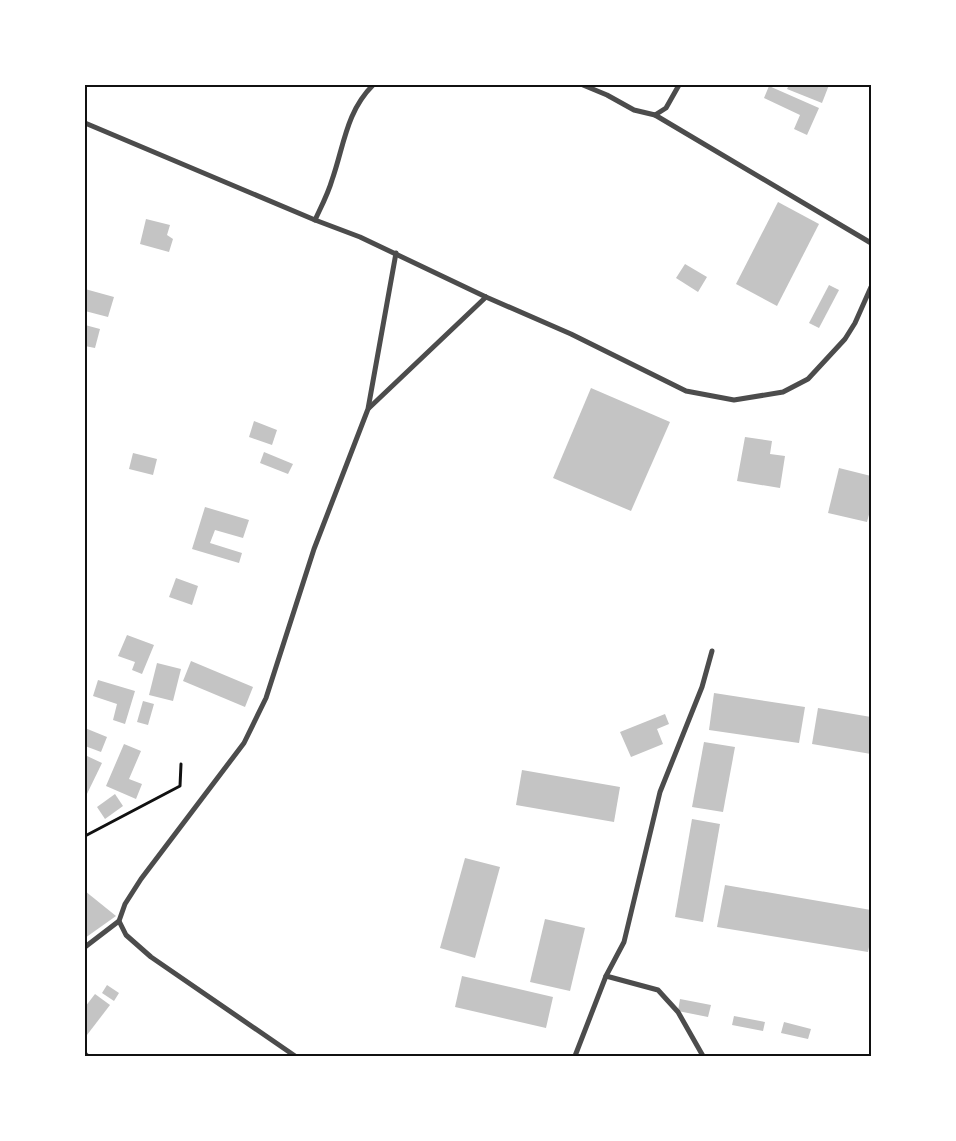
<svg xmlns="http://www.w3.org/2000/svg" width="956" height="1141" font-family="'Roboto Condensed',sans-serif">
<rect width="100%" height="100%" fill="#fff"/>
<!-- building -->
<g fill="#c4c4c4">
<polygon points="789,85 829,85 822,103 787,89"/>
<polygon points="769,86 819,108 807,135 794,129 800,115 764,98"/>
<polygon points="778,202 819,224 777,306 736,284"/>
<polygon points="146,219 170,225 167,235 173,239 169,252 140,244"/>
<polygon points="685,264 707,277 698,292 676,278"/>
<polygon points="829,285 839,290 819,328 809,323"/>
<polygon points="85,289 114,297 108,317 85,311"/>
<polygon points="85,325 100,329 95,348 85,346"/>
<polygon points="591,388 670,422 631,511 553,478"/>
<polygon points="254,421 277,430 272,445 249,437"/>
<polygon points="745,437 772,441 770,454 785,456 780,488 737,481"/>
<polygon points="264,452 293,464 288,474 260,463"/>
<polygon points="133,453 157,459 153,475 129,469"/>
<polygon points="839,468 871,476 871,507 867,522 828,513"/>
<polygon points="205,507 249,520 243,538 215,530 210,543 242,553 239,563 192,549"/>
<polygon points="176,578 198,586 192,605 169,597"/>
<polygon points="127,635 154,645 142,674 132,670 135,662 118,656"/>
<polygon points="191,661 253,687 245,707 183,681"/>
<polygon points="157,663 181,669 173,701 149,695"/>
<polygon points="98,680 135,691 125,724 113,720 117,704 93,696"/>
<polygon points="714,693 805,707 799,743 709,730"/>
<polygon points="143,701 154,704 148,725 137,722"/>
<polygon points="818,708 871,717 871,754 812,744"/>
<polygon points="665,714 669,724 657,729 663,744 631,757 620,732"/>
<polygon points="85,728 107,737 101,752 85,746"/>
<polygon points="704,742 735,747 723,812 692,807"/>
<polygon points="124,744 141,751 129,779 142,784 136,799 106,786"/>
<polygon points="87,756 102,763 85,798 85,760"/>
<polygon points="522,770 620,787 614,822 516,805"/>
<polygon points="115,794 123,806 105,819 97,807"/>
<polygon points="692,819 720,824 703,922 675,917"/>
<polygon points="465,858 500,867 475,958 440,948"/>
<polygon points="725,885 871,910 871,937 868,952 717,927"/>
<polygon points="85,891 116,916 85,938"/>
<polygon points="545,919 585,928 570,991 530,982"/>
<polygon points="462,976 553,997 546,1028 455,1007"/>
<polygon points="107,985 119,993 114,1001 102,993"/>
<polygon points="95,994 110,1005 87,1035 85,1033 85,1007"/>
<polygon points="680,999 711,1005 708,1017 678,1011"/>
<polygon points="734,1016 765,1022 763,1031 732,1025"/>
<polygon points="784,1022 811,1029 808,1039 781,1033"/>
</g>
<g fill="none" stroke-linecap="round" stroke-linejoin="round">
<!-- path -->
<polyline stroke="#111" stroke-width="3" points="85,836 180,786 181,764"/>
<!-- minor -->
<g stroke="#4c4c4c" stroke-width="5">
<polyline points="583,85 607,95 634,110 655,115 666,108 679,85"/>
<polyline points="655,115 871,243"/>
<polyline points="85,123 315,220 360,237 486,297 571,334 686,391 734,400 783,392 808,379 845,339 855,323 871,287"/>
<path d="M315,220c6,-13 13,-26 17,-40 12,-34 14,-68 41,-95"/>
<polyline points="369,408 486,297"/>
<polyline points="85,947 119,921"/>
<polyline points="606,976 658,990 678,1012 703,1056"/>
<polyline points="85,1054 87,1056"/>
<polyline points="295,1056 151,957 126,935 119,921 125,904 141,879 244,743 266,698 314,549 368,409 396,253"/>
<polyline points="575,1056 606,976 624,942 660,792 702,687 712,651"/>
</g>
</g>
<!-- border -->
<rect width="956" height="1141" fill="none" stroke="#ffffff" stroke-width="172"/>
<rect x="86" y="86" width="784" height="969" fill="none" stroke="#111" stroke-width="2"/>
</svg>
